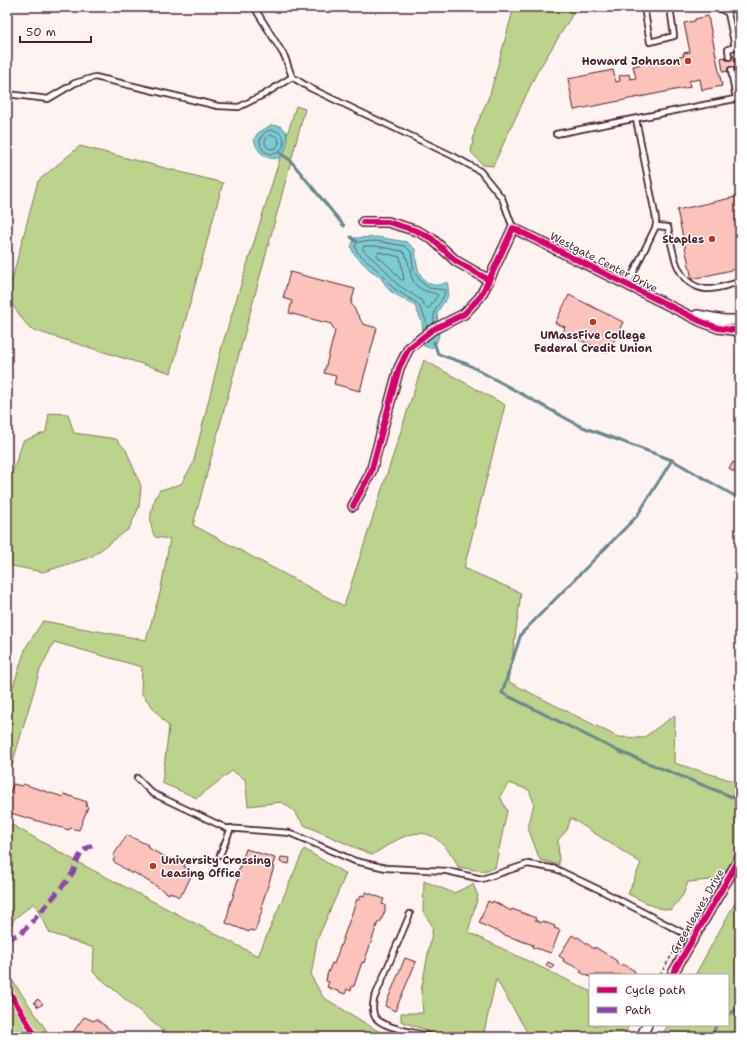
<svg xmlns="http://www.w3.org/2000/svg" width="747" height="1044" font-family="'Shantell Sans',sans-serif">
<rect width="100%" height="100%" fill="#fff3f1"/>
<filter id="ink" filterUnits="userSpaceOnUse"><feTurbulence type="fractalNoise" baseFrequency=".025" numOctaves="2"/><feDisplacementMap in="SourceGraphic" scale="8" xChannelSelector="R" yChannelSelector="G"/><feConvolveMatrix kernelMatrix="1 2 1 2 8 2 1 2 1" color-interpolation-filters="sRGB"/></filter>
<g filter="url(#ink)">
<!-- green -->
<g fill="#bbd38a" stroke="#82795a">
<polygon points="514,7 577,7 536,74 493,166 483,165 471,152 475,129 490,94"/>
<path d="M296,106l9,3 -112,416 151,81 80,-246 81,45 -41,163 57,25 -12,89 109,55 25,1 32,-23 -1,48 66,20v63l-19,33 -33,3 -5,13 -12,15 -13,-2 -30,-14 13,-31 -70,-45 -4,12 -9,10 1,25 -19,-5 -12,-32 6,-25 -5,-13 -20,-7 -9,13 7,15 -12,57 -13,3 -24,-4c-3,-9 -8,-14 -14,-21 -23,-27 -48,-5 -72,9l-68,-30 -10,-14 -12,-9 -34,4 -3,-27 -13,-8 -35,27 -35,-15 7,-56 -28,-34 1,-26 -88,-25 -14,28 -33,112v-77l19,-58 17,-26 103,19 14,-47 10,-54 -15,-2c-8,-14 -4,-34 5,-47l21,-6 12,-20 29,-118z"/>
<polygon points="80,146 223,183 171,373 30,329 7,298 38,181"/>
<polygon points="49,413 68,414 74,433 116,439 126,450 141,486 139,507 129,529 91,557 43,572 7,565 7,489 23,441 46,432"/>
<polygon points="7,822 81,864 258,956 304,849 346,874 317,940 311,976 323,997 378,1031 401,1037 170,1037 93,972 94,948 50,933 34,903 14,919 7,941"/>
<polygon points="424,881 454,893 473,884 478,896 468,932 590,991 590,1025 629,1025 623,1037 530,1037 496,979 483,1037 443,1037 401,1021 401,1013 423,1013 421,991 433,927 423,911"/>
<polygon points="740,894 740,1037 661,1037 668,1025 728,1025 728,975 695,975"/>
<polygon points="7,967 8,974 51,1037 7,1037"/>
</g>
<!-- water -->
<g fill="#7bccd3" stroke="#678790">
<path d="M271,125l9,1 6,5c2,11 1,16 -4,26 -15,5 -25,-4 -28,-18l4,-6z"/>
<path d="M377,237l30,5 9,8c-2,19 9,44 31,32 5,19 -4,17 -10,32l2,22 -4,10 -5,2 -6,-2 -2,-24 -7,-16 -25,-15 -10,-14 -10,-7 -16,-16 -3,-7 4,-9z"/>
</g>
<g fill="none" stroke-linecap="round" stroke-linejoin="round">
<!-- shore -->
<g stroke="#5e646e" stroke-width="1">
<circle cx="272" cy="142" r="12"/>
<circle cx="272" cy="142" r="7"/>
<path d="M364,246h12l26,5c9,6 5,27 16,36 7,5 14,5 20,8l-9,13h-3l-5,-8 -24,-16 -11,-13 -23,-21z"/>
<polygon points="379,252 400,257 404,280 401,280 390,267 377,256"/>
<path d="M427,327l-1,-7 -8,-16 -25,-16 -10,-13 -26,-23 -2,-6 2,-4 19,-1 29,5 6,6 3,20 7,10 8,6 16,2c-1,15 -13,13 -11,33"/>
</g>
<!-- stream -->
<g stroke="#678790" stroke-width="3">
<polyline points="280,153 290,160 344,226"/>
<polyline points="351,237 357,242"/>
<polyline points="434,342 438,354 467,364 580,426 672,460 740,499"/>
<polyline points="672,460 637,516 521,634 502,693 618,751 740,800"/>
<polyline points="728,1015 740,1007"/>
<polyline points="712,1037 716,1025"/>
</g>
</g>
<!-- building -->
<g fill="#fdc2b9" stroke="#4a1f2b">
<polygon points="708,16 722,86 702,90 700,79 689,81 690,87 574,110 568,79 613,70 616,82 620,81 619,76 629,74 630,79 636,78 633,66 684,56 683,53 690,52 684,23 695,21 695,19"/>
<polygon points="734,56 736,69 723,72 721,58"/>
<polygon points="740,196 740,268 692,279 677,210"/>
<polygon points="290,272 355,289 351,303 363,324 377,328 360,391 334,384 336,376 324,373 335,331 331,324 289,313 292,301 283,298"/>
<polygon points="569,295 623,322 608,353 563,332 565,327 555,323"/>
<polygon points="733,462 740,466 737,474 729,469"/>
<polygon points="13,784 22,786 23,784 63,797 64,794 87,802 86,806 88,807 79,830 70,828 69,830 7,812 7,801"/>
<polygon points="127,835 148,845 147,847 172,861 173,859 185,865 184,867 193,872 183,893 181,893 179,897 170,892 169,894 133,872 132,874 113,861 115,857 113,856"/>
<polygon points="246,849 275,858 272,867 274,867 261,907 263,908 255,931 250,930 249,932 226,923 231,900 232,900 240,872 238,872"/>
<polygon points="281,857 290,858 289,864 280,862"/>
<polygon points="366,892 384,899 382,904 385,905 385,911 380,923 378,922 364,963 362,962 354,986 352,986 351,991 347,989 345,994 327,987 329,982 326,981 327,975 332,963 334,964 357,899 359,900 361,895 364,896"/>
<polygon points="488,901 492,903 493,901 511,911 512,909 536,918 535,920 541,923 542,921 555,926 554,928 560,930 551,953 532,947 533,945 502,934 502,933 496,930 496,931 479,923"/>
<polygon points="572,935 577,938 578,937 594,949 595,947 617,961 616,962 621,966 623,964 635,971 634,973 638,975 590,975 590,977 580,972 582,970 563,961 564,959 559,956"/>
<polygon points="405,958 416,962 395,1011 385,1006"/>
<polygon points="548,962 554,965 552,969 546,966"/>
<polygon points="38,999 43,1004 38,1007 34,1002"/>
<polygon points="84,1017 94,1021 96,1019 120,1037 76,1037 77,1036 73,1032"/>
</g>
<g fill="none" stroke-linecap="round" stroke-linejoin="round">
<!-- lane casing -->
<g stroke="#4a1f2b" stroke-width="8">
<g id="lane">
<polyline points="254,7 285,57 292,77"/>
<polyline points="644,7 650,42 674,36 670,7"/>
<polyline points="717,7 728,13 735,47 740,46"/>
<polyline points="729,57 728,49 735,47"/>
<polyline points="731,70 736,99"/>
<polyline points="7,94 48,99 75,83 95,77 218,106 239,107 265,94 292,77 310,88 453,156 480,171 502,198 513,228"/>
<polyline points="556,134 740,98"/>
<path d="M656,226l12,1c5,24 7,58 38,62 10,1 24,-5 34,-7"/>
<polyline points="627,286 656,226 656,219 636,119"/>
<polyline points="137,778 152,793 226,828 290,833 355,861 386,868 447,871 482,879 528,864 556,869 604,892 693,938"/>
<polyline points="220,855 231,828"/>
<path d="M410,914l-36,85c-1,5 -2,13 1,18 8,12 43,15 56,20"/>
</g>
</g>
<!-- street casing -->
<g stroke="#4a1f2b" stroke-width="12">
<g id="street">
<polyline points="489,280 513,228 700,321 718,328 740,331"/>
<polyline points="697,315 724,320 740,320"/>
<polyline points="353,506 371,472 399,368 409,348 432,330 464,314 480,297 489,280 456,261 431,238 417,231 388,222 363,222"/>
<polyline points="672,975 740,858"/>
<polyline points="641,1037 647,1025"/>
</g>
</g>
<!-- path -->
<polyline stroke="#4a1f2b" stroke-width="1.5" stroke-dasharray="3 3" stroke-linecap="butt" points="660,975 673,953"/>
<!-- lane -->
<use href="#lane" stroke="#fff" stroke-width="4.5"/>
<!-- street -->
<use href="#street" stroke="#fff" stroke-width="9"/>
<!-- quiet -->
<path stroke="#8e44ad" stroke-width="5" stroke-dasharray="10 5" stroke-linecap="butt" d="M7,939c5,-2 10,-4 14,-6 4,-2 51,-57 52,-61 6,-14 5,-19 19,-27"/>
<!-- cycleway casing -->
<g stroke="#fff" stroke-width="8">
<g id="cycleway">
<polyline points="489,280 513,228 700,321 718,328 740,331"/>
<polyline points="353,506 371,472 399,368 409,348 432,330 464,314 480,297 489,280 456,261 431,238 417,231 388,222 363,222"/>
<polyline points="672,975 740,858"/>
<polyline points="7,988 36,1037"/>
</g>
</g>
<!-- cycleway -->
<use href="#cycleway" stroke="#d6006c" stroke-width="6"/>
</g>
</g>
<!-- markers -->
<g fill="#c8321e" stroke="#fff" stroke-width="1.5">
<circle cx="688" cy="61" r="4"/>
<circle cx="712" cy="239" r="4"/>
<circle cx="593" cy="322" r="4"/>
<circle cx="153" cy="866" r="4"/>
</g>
<g text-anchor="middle" stroke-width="3" stroke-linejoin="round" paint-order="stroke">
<!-- poi labels -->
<g font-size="11" font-weight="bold" fill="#4a1f2b" stroke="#fff" text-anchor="end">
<text x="680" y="65">Howard Johnson</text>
<text x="704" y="243">Staples</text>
<text x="593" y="339" text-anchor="middle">UMassFive College<tspan x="593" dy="13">Federal Credit Union</tspan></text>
<text x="161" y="864" text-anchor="start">University Crossing<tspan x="161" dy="13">Leasing Office</tspan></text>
</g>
<!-- street labels -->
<g font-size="11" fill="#4a1f2b" stroke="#fff">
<text transform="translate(604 262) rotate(27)" y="4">Westgate Center Drive</text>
<text transform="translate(697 911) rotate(-60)" y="4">Greenleaves Drive</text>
</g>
</g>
<!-- margin -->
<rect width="747" height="1044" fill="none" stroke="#fff" stroke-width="24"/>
<rect x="12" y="12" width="723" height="1020" fill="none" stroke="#4a1f2b" stroke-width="1.5" filter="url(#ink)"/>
<!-- legend -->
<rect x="589" y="974" width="140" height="52" fill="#ffffff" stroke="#b7a5aa"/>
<rect x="597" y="987" width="20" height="6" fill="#d6006c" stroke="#b7a5aa"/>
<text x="625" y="994" font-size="12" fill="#4a1f2b">Cycle path</text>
<rect x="597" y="1007" width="20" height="6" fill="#8e44ad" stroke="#b7a5aa"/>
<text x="625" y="1014" font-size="12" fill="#4a1f2b">Path</text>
<!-- scale -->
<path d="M20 36v6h71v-6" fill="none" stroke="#4a1f2b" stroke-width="2"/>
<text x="26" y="36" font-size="12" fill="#4a1f2b" stroke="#ffffff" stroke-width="3" paint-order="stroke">50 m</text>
</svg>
